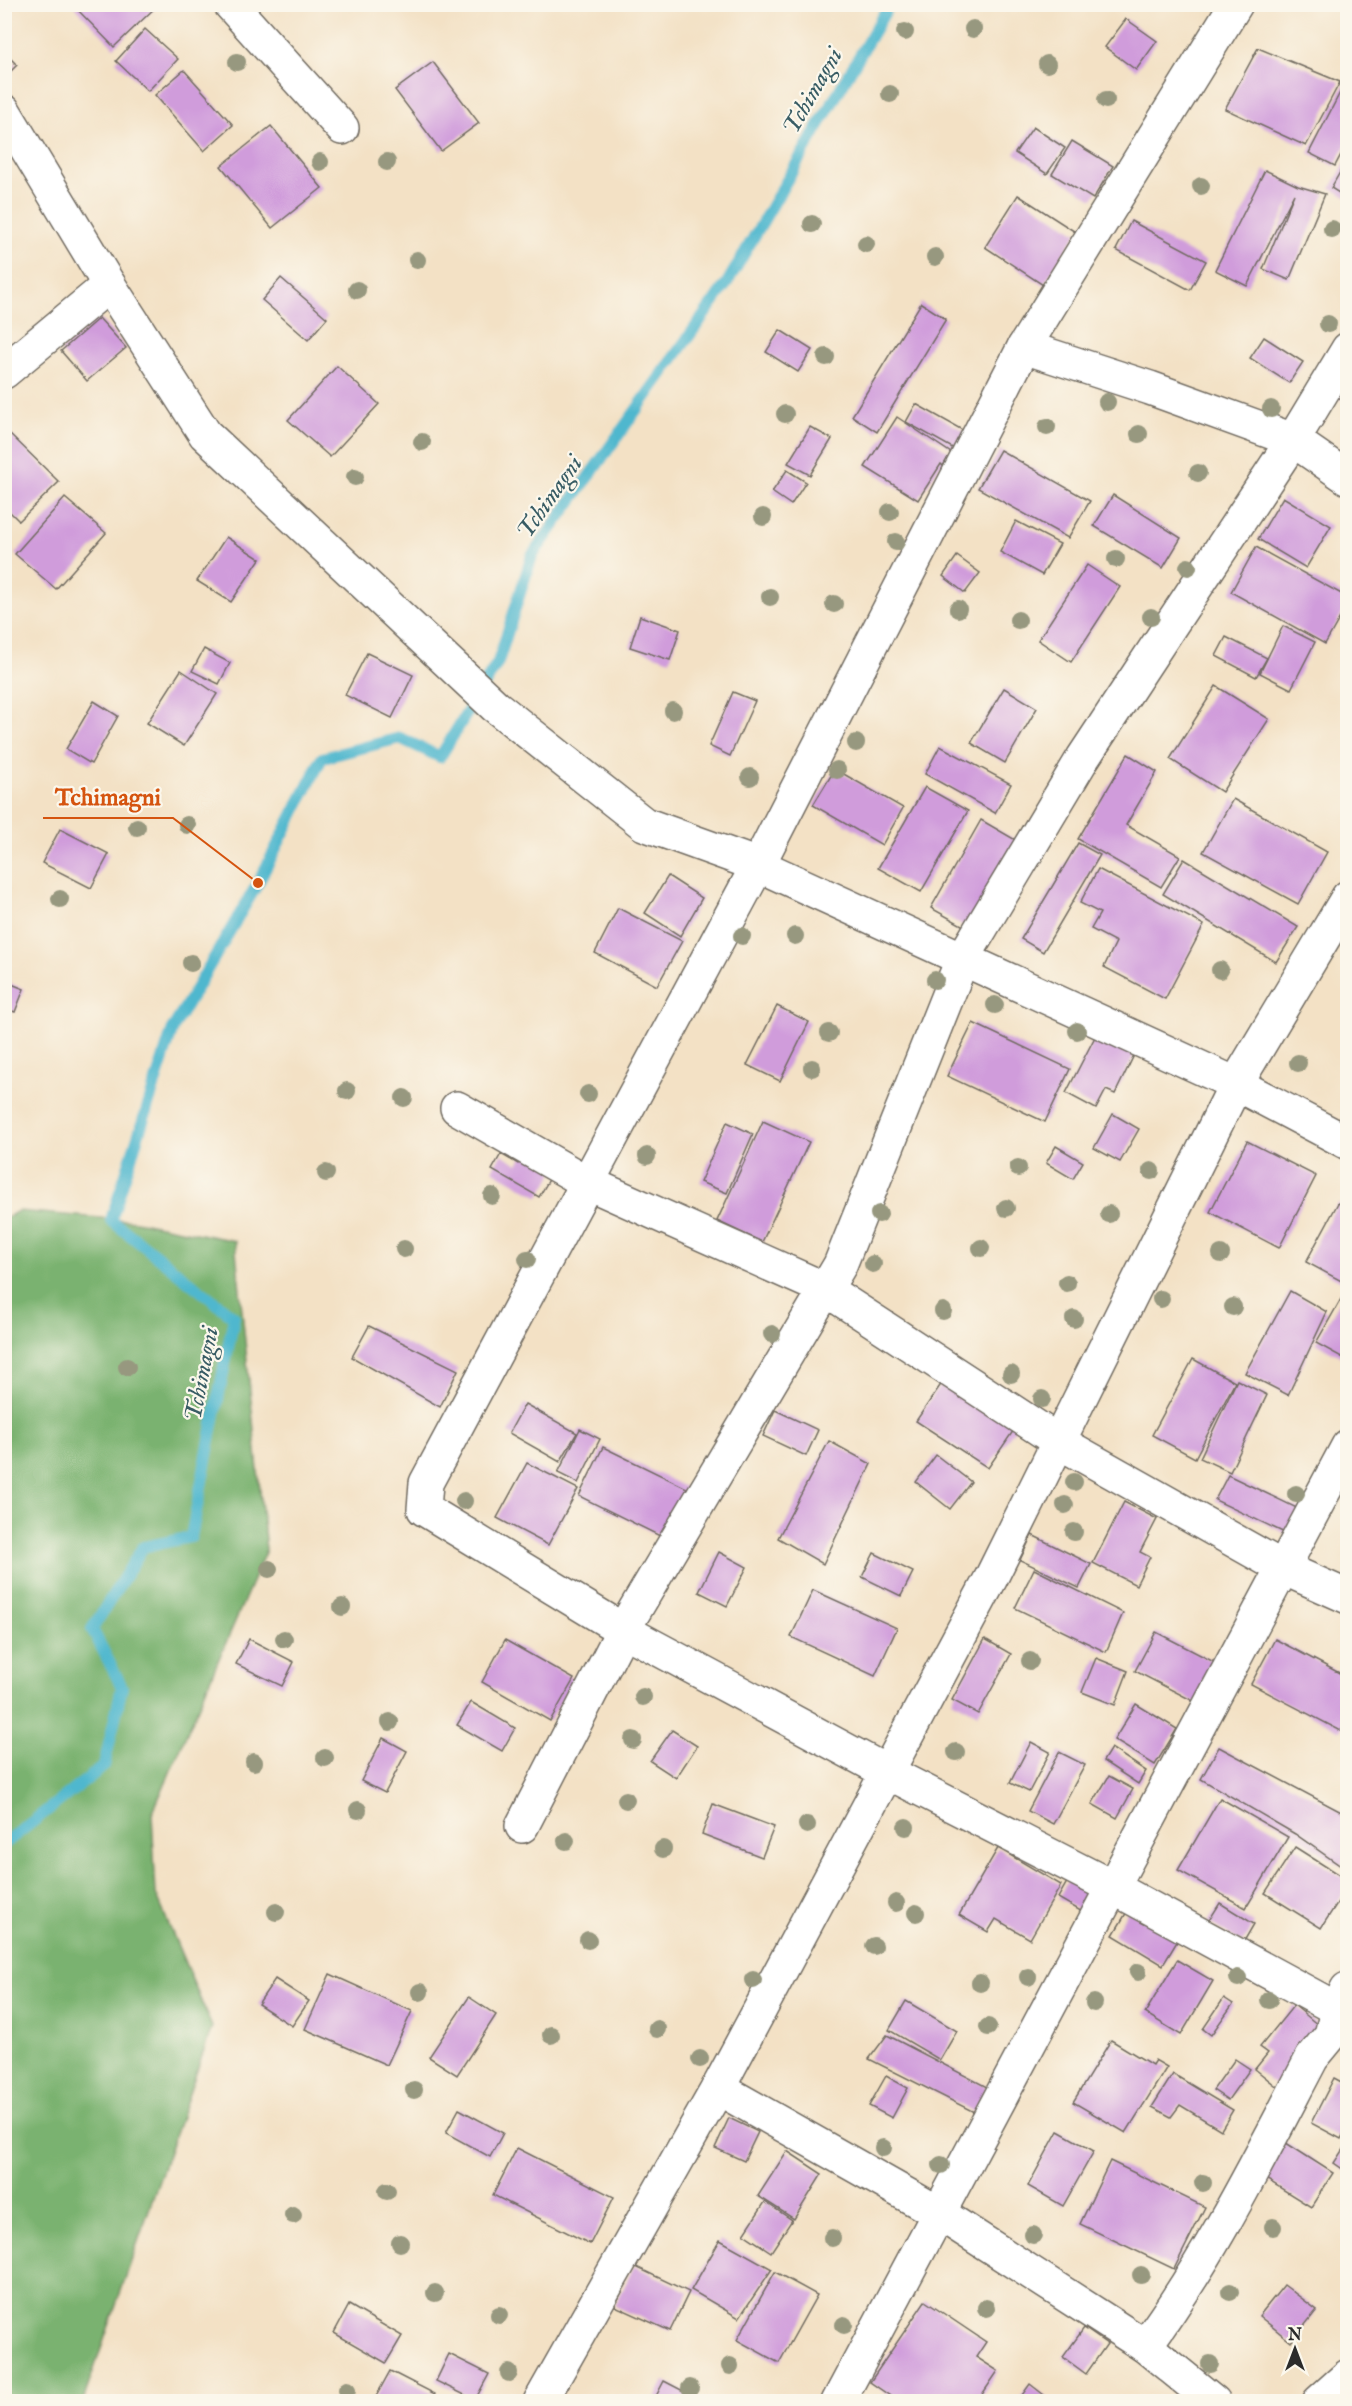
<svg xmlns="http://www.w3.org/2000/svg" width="1352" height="2406" font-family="'IM FELL English',serif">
<rect width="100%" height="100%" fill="#fbf7ec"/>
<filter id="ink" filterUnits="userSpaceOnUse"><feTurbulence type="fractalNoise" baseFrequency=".0167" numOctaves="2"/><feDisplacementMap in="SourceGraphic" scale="12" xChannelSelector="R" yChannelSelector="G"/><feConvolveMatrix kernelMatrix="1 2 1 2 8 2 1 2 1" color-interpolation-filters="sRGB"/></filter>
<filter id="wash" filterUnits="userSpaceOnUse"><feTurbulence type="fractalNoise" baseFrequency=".008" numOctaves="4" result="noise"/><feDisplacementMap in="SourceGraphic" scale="24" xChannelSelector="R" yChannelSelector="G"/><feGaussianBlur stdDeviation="1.35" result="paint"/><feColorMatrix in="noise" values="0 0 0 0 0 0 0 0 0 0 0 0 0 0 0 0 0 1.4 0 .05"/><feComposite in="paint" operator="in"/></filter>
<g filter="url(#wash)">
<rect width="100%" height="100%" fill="#f3e1c5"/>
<!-- forest -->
<polygon fill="#7ab26f" stroke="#526e4d" stroke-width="1.5" points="18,1211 136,1221 235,1241 266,1550 152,1814 156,1894 212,2027 83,2401 5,2401 4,1219"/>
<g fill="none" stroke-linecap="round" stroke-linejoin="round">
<!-- stream -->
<polyline stroke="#50b7ce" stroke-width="12" points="4,1844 104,1766 122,1687 92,1629 143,1547 191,1537 234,1317 111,1220 173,1028 258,883 322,758 400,738 440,757 498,662 532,556 727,283 885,12 885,4"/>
</g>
<g id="blocks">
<!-- building -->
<g fill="#d09cdb">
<polygon points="72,4 159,4 114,47"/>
<polygon points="1126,19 1157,41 1136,70 1105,47"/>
<polygon points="145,29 178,59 148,91 116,61"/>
<polygon points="1258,48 1340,82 1306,146 1225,109"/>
<polygon points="5,53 17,65 5,77"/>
<polygon points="433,62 479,123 441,151 395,90"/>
<polygon points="184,70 233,125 204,151 155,95"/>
<polygon points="1347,79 1347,143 1335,166 1309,153"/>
<polygon points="271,126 322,188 272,228 221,166"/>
<polygon points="1033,127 1065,148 1047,174 1015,153"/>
<polygon points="1072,141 1113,166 1093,199 1052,174"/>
<polygon points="1347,160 1347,198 1331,188"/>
<polygon points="1265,170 1298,186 1325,194 1289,280 1263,269 1294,194 1247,286 1215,270"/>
<polygon points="1018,195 1077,233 1043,285 985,247"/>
<polygon points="1131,221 1206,261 1190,290 1116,250"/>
<polygon points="281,278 327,318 308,340 262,300"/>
<polygon points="921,303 946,319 877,432 852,416"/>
<polygon points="99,318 126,348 87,381 61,351"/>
<polygon points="780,330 812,350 798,372 766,352"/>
<polygon points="1264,337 1303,362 1289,383 1250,358"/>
<polygon points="337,366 379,404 330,457 288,420"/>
<polygon points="1347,383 1347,403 1338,397"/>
<polygon points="916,404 966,432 956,450 906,422"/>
<polygon points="897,417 951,453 943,466 941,464 918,500 865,467"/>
<polygon points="810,427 832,439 810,475 788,463"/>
<polygon points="4,428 59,482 19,521 8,510 4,514"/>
<polygon points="1000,450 1090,501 1068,538 978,488"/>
<polygon points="787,470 806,482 791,505 772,492"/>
<polygon points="1113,495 1181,538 1163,568 1094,526"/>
<polygon points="1283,497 1331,526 1306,568 1258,539"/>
<polygon points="65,498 106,533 56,589 15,554"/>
<polygon points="1016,521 1060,544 1042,575 1000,552"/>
<polygon points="226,537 260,559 231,602 197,581"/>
<polygon points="1256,547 1347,597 1347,605 1325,644 1231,592"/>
<polygon points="957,556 980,573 965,593 943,576"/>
<polygon points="1087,565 1120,587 1071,662 1038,640"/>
<polygon points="640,616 680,630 670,660 630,647"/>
<polygon points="1283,626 1315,642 1291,689 1260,673"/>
<polygon points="1226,637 1267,658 1256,677 1216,656"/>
<polygon points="204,649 230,663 219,684 192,671"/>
<polygon points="367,653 413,675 392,718 345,695"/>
<polygon points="181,670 217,694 184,746 147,723"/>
<polygon points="1216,686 1269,719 1222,792 1170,759"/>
<polygon points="1004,688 1037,708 1005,763 971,743"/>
<polygon points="733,692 755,701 730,756 709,746"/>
<polygon points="94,701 118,716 91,764 66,749"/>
<polygon points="940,746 1011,784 995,813 925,774"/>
<polygon points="1128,754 1157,772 1126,825 1180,856 1161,887 1078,839"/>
<polygon points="835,769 903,808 882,845 813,805"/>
<polygon points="925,787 968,811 921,892 878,868"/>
<polygon points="1233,799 1327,852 1298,904 1203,852"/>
<polygon points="981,820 1019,842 969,929 931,908"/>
<polygon points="60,829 109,854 91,888 42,863"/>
<polygon points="1078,843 1100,855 1043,952 1021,939"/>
<polygon points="1184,859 1298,927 1276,962 1163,894"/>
<polygon points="1098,869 1204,925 1165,999 1104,967 1116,942 1091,929 1100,913 1080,903"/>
<polygon points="668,876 702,898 680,936 645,913"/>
<polygon points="618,908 682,941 657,986 595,953"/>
<polygon points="4,981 24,989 15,1012 4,1008"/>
<polygon points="777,1006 809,1022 780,1081 747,1065"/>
<polygon points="973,1023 1070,1069 1045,1122 947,1076"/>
<polygon points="1098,1031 1136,1051 1115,1094 1106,1090 1096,1109 1066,1093"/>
<polygon points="1113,1114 1139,1129 1120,1162 1094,1148"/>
<polygon points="763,1121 809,1142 762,1242 717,1221"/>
<polygon points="727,1122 753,1134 727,1193 700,1182"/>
<polygon points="1247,1141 1316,1176 1279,1248 1210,1212"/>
<polygon points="1056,1146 1083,1162 1073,1179 1046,1163"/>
<polygon points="525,1152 555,1169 539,1197 492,1170 501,1154 518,1164"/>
<polygon points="1338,1203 1347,1208 1347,1284 1306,1262"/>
<polygon points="1290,1291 1327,1312 1288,1395 1245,1373"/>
<polygon points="1341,1299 1347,1302 1347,1360 1316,1343"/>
<polygon points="369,1326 458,1370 440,1407 352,1357"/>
<polygon points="1193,1359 1235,1382 1195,1458 1152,1435"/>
<polygon points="946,1377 1018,1424 988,1468 916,1421"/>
<polygon points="1237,1380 1267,1395 1230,1472 1200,1458"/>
<polygon points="525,1404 577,1433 560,1462 509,1433"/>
<polygon points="775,1410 818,1430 806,1456 763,1436"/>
<polygon points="580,1429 600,1439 578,1483 558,1473"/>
<polygon points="829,1441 871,1464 823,1564 778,1538"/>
<polygon points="603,1447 693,1491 668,1540 579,1496"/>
<polygon points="936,1455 971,1482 950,1509 916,1482"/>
<polygon points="527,1463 578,1489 548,1545 497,1518"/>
<polygon points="1228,1475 1301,1510 1289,1535 1215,1500"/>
<polygon points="1124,1502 1157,1519 1140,1552 1150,1557 1136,1585 1093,1563"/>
<polygon points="1032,1535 1091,1564 1079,1588 1020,1560"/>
<polygon points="719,1552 747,1567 727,1606 699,1592"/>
<polygon points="874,1553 913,1572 901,1596 862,1577"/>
<polygon points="1034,1569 1123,1613 1106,1652 1015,1608"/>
<polygon points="813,1590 897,1628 875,1676 791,1637"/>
<polygon points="1156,1632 1218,1664 1197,1703 1135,1671"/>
<polygon points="249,1639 294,1662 282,1686 236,1664"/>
<polygon points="985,1639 1011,1654 978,1714 952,1700"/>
<polygon points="1275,1639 1347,1677 1347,1718 1341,1731 1251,1684"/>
<polygon points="505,1640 574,1679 550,1721 482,1682"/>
<polygon points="1096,1658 1128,1671 1115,1705 1082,1692"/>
<polygon points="471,1702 515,1728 502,1751 457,1725"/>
<polygon points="1136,1704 1177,1729 1155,1765 1114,1740"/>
<polygon points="672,1730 697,1746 676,1778 650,1761"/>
<polygon points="383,1738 407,1751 385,1793 361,1781"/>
<polygon points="1031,1742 1050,1752 1029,1792 1010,1783"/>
<polygon points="1219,1747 1347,1815 1347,1849 1341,1866 1295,1834 1201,1779"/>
<polygon points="1111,1748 1146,1771 1138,1784 1103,1761"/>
<polygon points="1059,1752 1085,1765 1053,1824 1028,1811"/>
<polygon points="1109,1776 1133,1789 1117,1818 1092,1804"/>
<polygon points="1220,1798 1288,1837 1246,1908 1178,1870"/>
<polygon points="713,1804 774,1827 762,1857 702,1834"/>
<polygon points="1295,1847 1347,1880 1347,1888 1321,1928 1265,1893"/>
<polygon points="998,1848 1061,1885 1030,1939 996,1919 988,1932 959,1915"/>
<polygon points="1071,1875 1104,1894 1091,1917 1058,1898"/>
<polygon points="1220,1903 1254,1924 1243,1943 1208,1922"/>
<polygon points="1128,1910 1178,1940 1163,1965 1113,1935"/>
<polygon points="1177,1960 1213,1981 1181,2035 1145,2013"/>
<polygon points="330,1974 412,2011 387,2065 305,2029"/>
<polygon points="275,1979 309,2001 292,2026 258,2004"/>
<polygon points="469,1997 496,2015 457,2075 429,2057"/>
<polygon points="1224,1998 1233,2004 1211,2035 1203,2029"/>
<polygon points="906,2001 957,2031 940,2060 889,2030"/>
<polygon points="1294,2005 1325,2031 1280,2089 1255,2069 1268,2053 1260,2047"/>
<polygon points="887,2035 987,2087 974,2112 869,2059"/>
<polygon points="1111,2040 1152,2065 1155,2060 1167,2067 1126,2133 1073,2102"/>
<polygon points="1235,2059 1250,2069 1228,2100 1213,2090"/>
<polygon points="1173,2074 1233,2110 1221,2130 1180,2105 1171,2117 1152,2107"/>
<polygon points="886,2076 908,2088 892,2118 869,2106"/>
<polygon points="1334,2078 1347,2085 1347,2127 1341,2139 1311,2123"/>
<polygon points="459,2109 503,2133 490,2157 446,2133"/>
<polygon points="729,2118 758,2132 744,2161 715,2148"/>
<polygon points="1058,2131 1094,2151 1063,2206 1028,2186"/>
<polygon points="1283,2141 1333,2173 1311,2207 1261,2176"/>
<polygon points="1347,2143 1347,2172 1334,2163"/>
<polygon points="517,2148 614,2197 590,2244 493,2195"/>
<polygon points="787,2151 822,2174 794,2219 758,2196"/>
<polygon points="1110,2161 1205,2207 1174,2269 1080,2224"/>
<polygon points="765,2202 792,2220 771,2252 744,2234"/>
<polygon points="720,2240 772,2269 739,2318 691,2290"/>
<polygon points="634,2266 689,2292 670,2331 615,2306"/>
<polygon points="775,2272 817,2295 779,2363 737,2340"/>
<polygon points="1284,2285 1317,2310 1291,2342 1259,2316"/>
<polygon points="925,2301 986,2342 976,2357 998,2371 977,2402 899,2402 870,2382"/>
<polygon points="349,2305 402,2336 386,2363 334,2333"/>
<polygon points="1084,2328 1107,2344 1086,2374 1063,2357"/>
<polygon points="449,2354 489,2374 475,2400 436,2381"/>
<polygon points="390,2371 435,2394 431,2402 373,2402"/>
<polygon points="664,2381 695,2397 693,2402 653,2402"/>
<polygon points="1030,2384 1053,2402 1017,2402"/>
</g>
</g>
</g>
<g filter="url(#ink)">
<use href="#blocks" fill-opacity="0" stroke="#716b61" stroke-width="1.5"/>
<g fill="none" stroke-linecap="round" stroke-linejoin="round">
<!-- street casing -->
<g stroke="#716b61" stroke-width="36">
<g id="street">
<polyline points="230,4 342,128"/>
<polyline points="1236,4 1024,347 758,865 426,1483 424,1509 623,1630 887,1772 1114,1888 1348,2015"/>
<polyline points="4,111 109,285 205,434 495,706 644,824 758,865 1236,1084 1348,1143"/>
<polyline points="1024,347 1150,388 1293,440 1348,478"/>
<polyline points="4,372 109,285"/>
<polyline points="457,1108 588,1183 825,1289 1061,1443 1283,1568 1348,1597"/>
<polyline points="522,1826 623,1630 840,1265 962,960 1083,758 1293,440 1348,349"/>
<polyline points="718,2088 937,2212 1145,2346 1214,2402"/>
<path d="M1145,2346c66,-90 115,-189 167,-288l19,-23 7,-28 9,-18"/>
<polyline points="540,2402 718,2088 991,1578 1236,1084 1348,897"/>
<polyline points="838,2402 1348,1446"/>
<polyline points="1319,2402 1348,2376"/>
</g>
</g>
<!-- street -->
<use href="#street" stroke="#fff" stroke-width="33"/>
</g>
<!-- trees -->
<g fill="#97987f">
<circle cx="973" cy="29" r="9"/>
<circle cx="905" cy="32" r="9"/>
<circle cx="237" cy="62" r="9"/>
<circle cx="1047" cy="64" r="9"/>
<circle cx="890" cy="94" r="9"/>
<circle cx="1106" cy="100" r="9"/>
<circle cx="320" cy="162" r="9"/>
<circle cx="387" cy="162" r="9"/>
<circle cx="1201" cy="186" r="9"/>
<circle cx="812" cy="224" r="9"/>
<circle cx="1332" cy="229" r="9"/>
<circle cx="866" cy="244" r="9"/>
<circle cx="935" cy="257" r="9"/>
<circle cx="417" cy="260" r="9"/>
<circle cx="357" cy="290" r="9"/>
<circle cx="1328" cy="324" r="9"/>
<circle cx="826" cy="357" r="9"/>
<circle cx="1107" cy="402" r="9"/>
<circle cx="1271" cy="409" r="9"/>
<circle cx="785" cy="414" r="9"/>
<circle cx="1047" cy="427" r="9"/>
<circle cx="1139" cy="434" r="9"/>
<circle cx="422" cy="442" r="9"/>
<circle cx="1198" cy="473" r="9"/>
<circle cx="355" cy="477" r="9"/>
<circle cx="890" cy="512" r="9"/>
<circle cx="763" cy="517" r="9"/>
<circle cx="896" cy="542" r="9"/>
<circle cx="1116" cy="559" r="9"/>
<circle cx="1188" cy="567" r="9"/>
<circle cx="770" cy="597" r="9"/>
<circle cx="834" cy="604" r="9"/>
<circle cx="958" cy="609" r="9"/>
<circle cx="1151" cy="617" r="9"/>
<circle cx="1018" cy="620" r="9"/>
<circle cx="673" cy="711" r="9"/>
<circle cx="856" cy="743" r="9"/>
<circle cx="837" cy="770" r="9"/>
<circle cx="750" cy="777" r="9"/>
<circle cx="187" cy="825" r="9"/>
<circle cx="137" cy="827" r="9"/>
<circle cx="60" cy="899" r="9"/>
<circle cx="742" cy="936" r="9"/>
<circle cx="795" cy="936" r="9"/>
<circle cx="191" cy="963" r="9"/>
<circle cx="1220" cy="970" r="9"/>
<circle cx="935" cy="980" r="9"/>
<circle cx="995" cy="1005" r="9"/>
<circle cx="1077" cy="1031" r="9"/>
<circle cx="829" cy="1033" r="9"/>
<circle cx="1298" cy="1063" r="9"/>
<circle cx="812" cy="1068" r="9"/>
<circle cx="347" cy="1091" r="9"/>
<circle cx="588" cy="1094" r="9"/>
<circle cx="404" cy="1098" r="9"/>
<circle cx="647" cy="1156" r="9"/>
<circle cx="1018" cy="1168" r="9"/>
<circle cx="1151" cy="1171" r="9"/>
<circle cx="326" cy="1173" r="9"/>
<circle cx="492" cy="1196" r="9"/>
<circle cx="1006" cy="1208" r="9"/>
<circle cx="879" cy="1214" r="9"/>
<circle cx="1109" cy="1214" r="9"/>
<circle cx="981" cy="1248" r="9"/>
<circle cx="404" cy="1249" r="9"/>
<circle cx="1221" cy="1254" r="9"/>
<circle cx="527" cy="1259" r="9"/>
<circle cx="873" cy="1264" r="9"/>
<circle cx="1067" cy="1283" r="9"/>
<circle cx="1161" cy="1299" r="9"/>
<circle cx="1233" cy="1307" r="9"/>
<circle cx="943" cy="1311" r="9"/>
<circle cx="1074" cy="1319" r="9"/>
<circle cx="772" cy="1334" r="9"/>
<circle cx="127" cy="1367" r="9"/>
<circle cx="1011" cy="1374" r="9"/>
<circle cx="1042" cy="1399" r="9"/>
<circle cx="1074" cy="1482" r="9"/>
<circle cx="1296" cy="1494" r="9"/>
<circle cx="464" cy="1501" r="9"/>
<circle cx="1065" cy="1505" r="9"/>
<circle cx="1074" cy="1532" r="9"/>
<circle cx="269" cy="1569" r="9"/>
<circle cx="342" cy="1607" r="9"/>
<circle cx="284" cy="1639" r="9"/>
<circle cx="1030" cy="1661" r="9"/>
<circle cx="643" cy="1697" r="9"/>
<circle cx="390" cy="1722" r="9"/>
<circle cx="633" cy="1740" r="9"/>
<circle cx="956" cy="1752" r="9"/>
<circle cx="325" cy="1758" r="9"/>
<circle cx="254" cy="1762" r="9"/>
<circle cx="626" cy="1800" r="9"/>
<circle cx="358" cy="1810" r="9"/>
<circle cx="807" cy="1825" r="9"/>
<circle cx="906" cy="1827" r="9"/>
<circle cx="566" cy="1841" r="9"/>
<circle cx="663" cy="1849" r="9"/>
<circle cx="896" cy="1903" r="9"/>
<circle cx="276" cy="1912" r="9"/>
<circle cx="916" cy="1913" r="9"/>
<circle cx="588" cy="1940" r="9"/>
<circle cx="874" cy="1946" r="9"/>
<circle cx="1138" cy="1972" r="9"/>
<circle cx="1028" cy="1977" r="9"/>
<circle cx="1238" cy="1978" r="9"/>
<circle cx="753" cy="1980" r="9"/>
<circle cx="980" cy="1983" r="9"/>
<circle cx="420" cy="1992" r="9"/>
<circle cx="1269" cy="2000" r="9"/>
<circle cx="1094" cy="2003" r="9"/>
<circle cx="988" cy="2027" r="9"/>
<circle cx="657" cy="2029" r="9"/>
<circle cx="551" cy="2035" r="9"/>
<circle cx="700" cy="2059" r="9"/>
<circle cx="414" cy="2090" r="9"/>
<circle cx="883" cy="2148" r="9"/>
<circle cx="941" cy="2165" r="9"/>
<circle cx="1203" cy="2183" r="9"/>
<circle cx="387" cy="2191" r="9"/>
<circle cx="293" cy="2215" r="9"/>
<circle cx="1273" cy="2227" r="9"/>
<circle cx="1033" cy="2235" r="9"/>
<circle cx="832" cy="2238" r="9"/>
<circle cx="400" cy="2243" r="9"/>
<circle cx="1141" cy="2275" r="9"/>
<circle cx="1230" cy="2292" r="9"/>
<circle cx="435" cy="2293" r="9"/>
<circle cx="986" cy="2308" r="9"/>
<circle cx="499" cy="2315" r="9"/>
<circle cx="844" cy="2325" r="9"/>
<circle cx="1210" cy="2364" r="9"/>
<circle cx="730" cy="2366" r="9"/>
<circle cx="509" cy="2373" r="9"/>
<circle cx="690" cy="2388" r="9"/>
<circle cx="347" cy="2390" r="9"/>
</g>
</g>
<g text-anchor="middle" stroke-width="4.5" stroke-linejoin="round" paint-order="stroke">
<!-- water labels -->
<g font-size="24" font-style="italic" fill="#385c64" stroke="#fbf7ec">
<text transform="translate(812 91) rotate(-60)" y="8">Tchimagni</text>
<text transform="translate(549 497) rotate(-55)" y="8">Tchimagni</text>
<text transform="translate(201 1374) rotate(-79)" y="8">Tchimagni</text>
</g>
</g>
<!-- callouts -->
<path fill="none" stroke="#d5540f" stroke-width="2" d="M258 883L173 818H43"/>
<circle fill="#d5540f" stroke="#fbf7ec" stroke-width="2" cx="258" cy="883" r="6"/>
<g font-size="24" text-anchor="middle" font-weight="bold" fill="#d5540f" stroke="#fbf7ec" stroke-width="4.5" stroke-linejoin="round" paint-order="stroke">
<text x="108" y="805">Tchimagni</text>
</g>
<!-- margin -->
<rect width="1352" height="2406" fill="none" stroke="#fbf7ec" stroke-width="24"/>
<!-- north arrow -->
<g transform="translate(1295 2349)" stroke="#fbf7ec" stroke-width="4.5" paint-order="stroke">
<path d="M0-4.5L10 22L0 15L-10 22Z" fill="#2b2b2b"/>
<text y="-9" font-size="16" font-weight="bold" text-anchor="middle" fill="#2b2b2b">N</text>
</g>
</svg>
